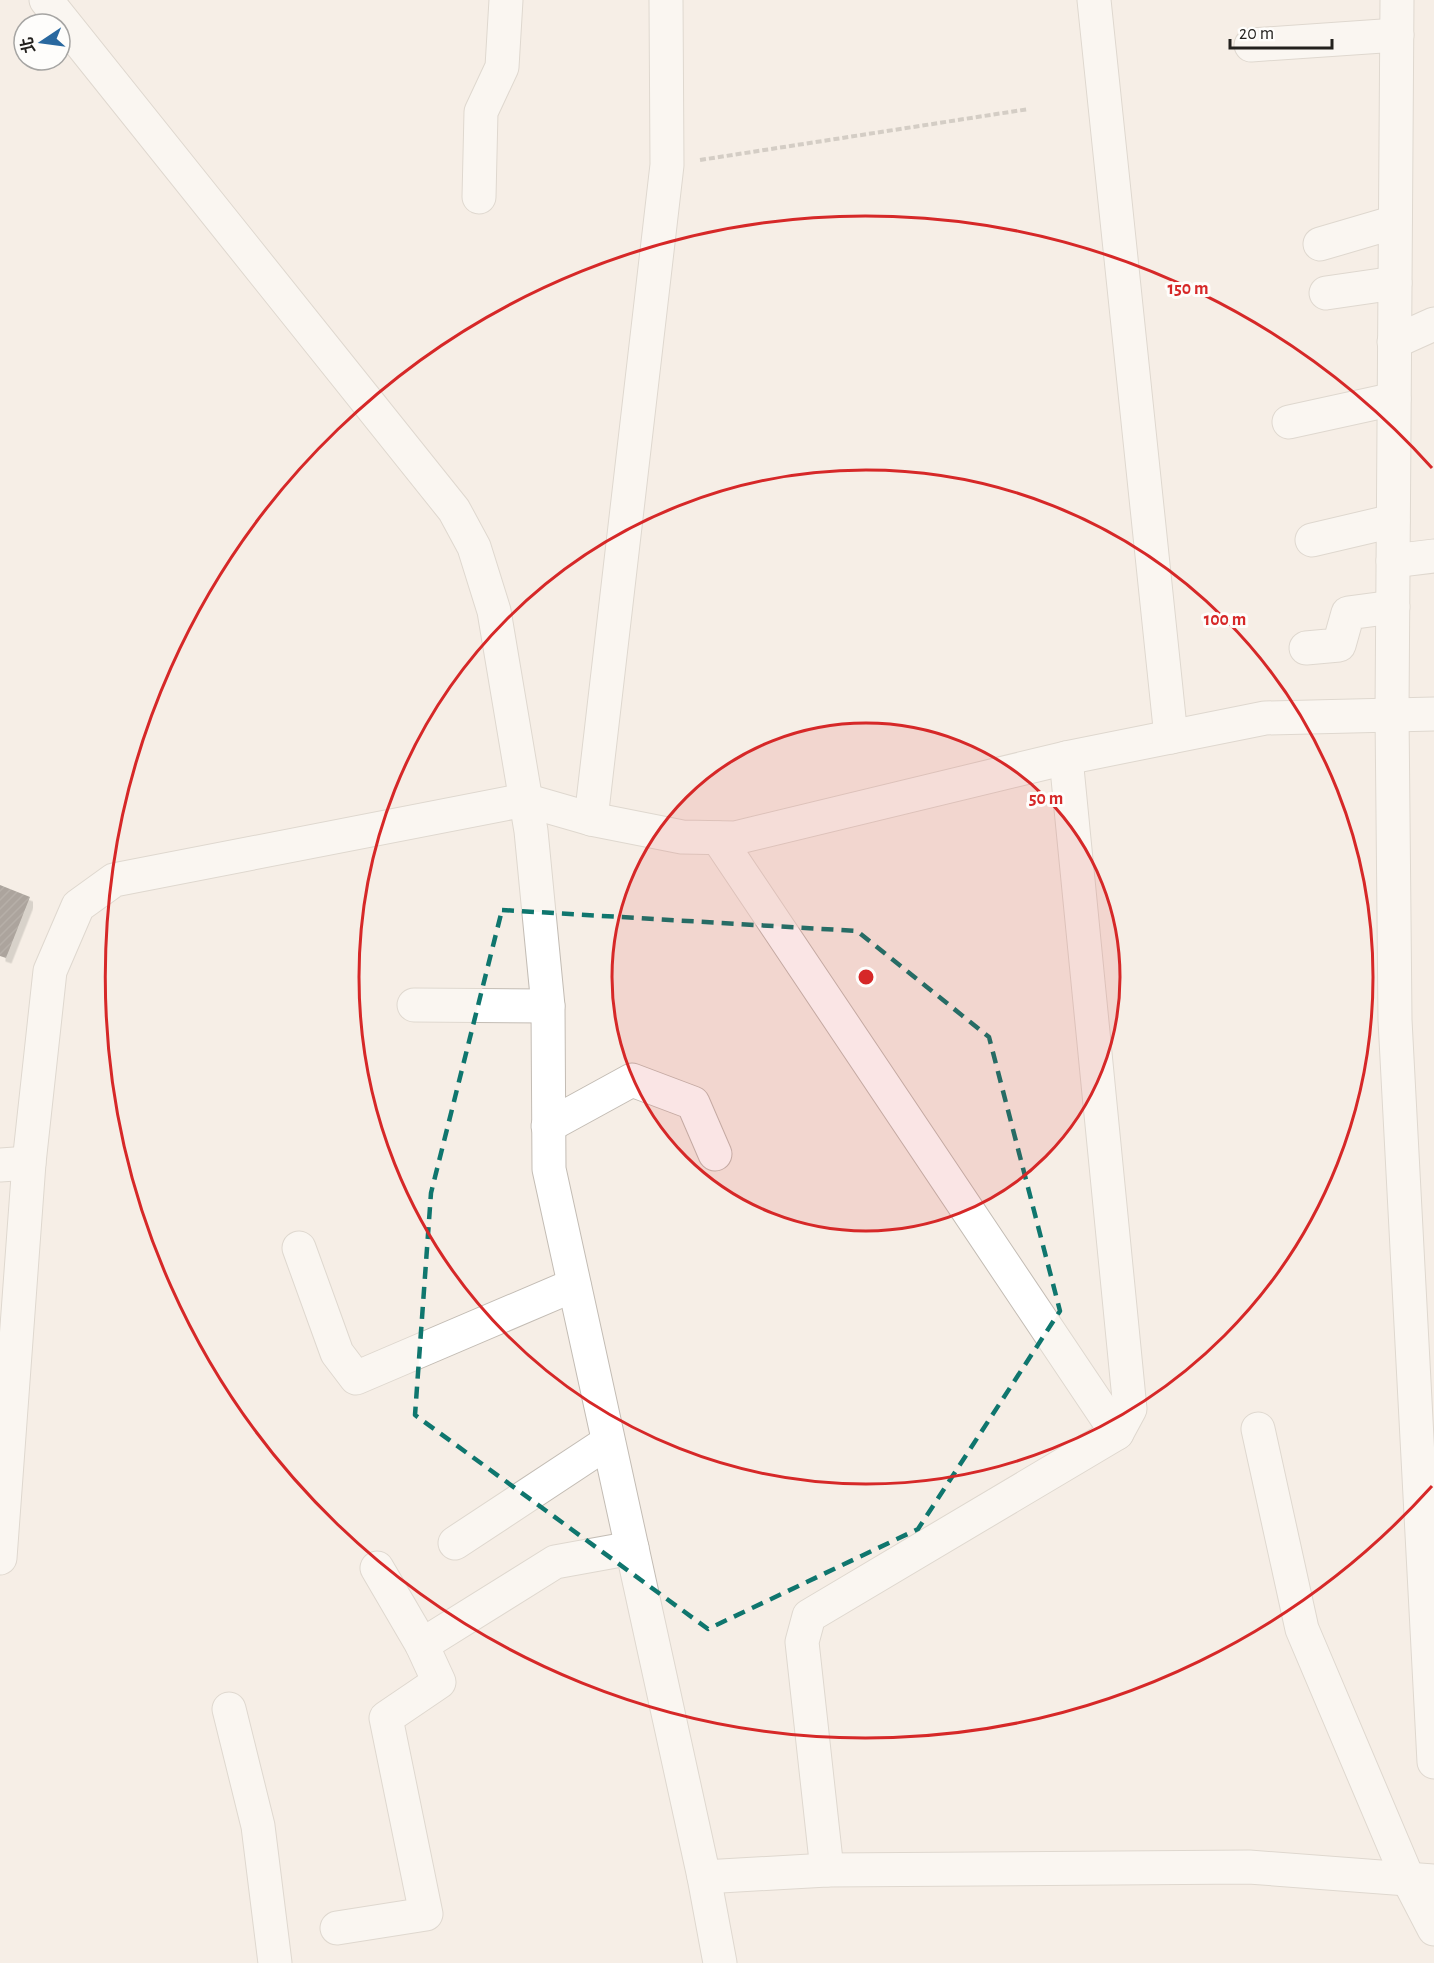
<svg xmlns="http://www.w3.org/2000/svg" width="1434" height="1963" font-family="'Alegreya Sans','Noto Sans TC',sans-serif">
<defs>
<pattern id="building-hatch" width="6" height="6" patternUnits="userSpaceOnUse" patternTransform="scale(1.5)"><rect width="6" height="6" fill="#524c45"/><path d="M-1 1l2-2M0 6l6-6M5 7l2-2" fill="none" stroke="#67625d"/></pattern>
<filter id="shadow"><feDropShadow dx="5.5" dy="5.5" stdDeviation="0" flood-color="#0004"/></filter>
</defs>
<rect width="100%" height="100%" fill="#f6eee6"/>
<!-- building -->
<polygon fill="url(#building-hatch)" filter="url(#shadow)" points="0,885 30,897 6,958 0,956"/>
<g fill="none" stroke-linecap="round" stroke-linejoin="round">
<!-- minor casing -->
<g stroke="#c3bcb4" stroke-width="35">
<g id="minor">
<polyline points="46,0 454,510 474,547 494,611 531,831 548,1006 549,1169 704,1877 720,1963"/>
<polyline points="1094,0 1171,737"/>
<polyline points="1397,0 1392,713 1395,1020 1434,1762"/>
<polyline points="1251,45 1397,35"/>
<polyline points="479,197 481,112 502,67 506,0"/>
<polyline points="1320,244 1395,222"/>
<polyline points="1326,293 1395,283"/>
<polyline points="1394,342 1434,324"/>
<polyline points="1289,422 1394,399"/>
<polyline points="1312,540 1393,521"/>
<polyline points="1393,561 1434,556"/>
<polyline points="1306,648 1339,645 1348,613 1393,607"/>
<polyline points="591,819 667,165 666,0"/>
<polyline points="718,838 1117,1433"/>
<polyline points="414,1005 548,1006"/>
<polyline points="548,1126 632,1080 693,1103 715,1154"/>
<polyline points="0,1165 29,1163"/>
<polyline points="299,1248 337,1353 356,1378 574,1285"/>
<polyline points="1258,1429 1302,1629 1408,1879 1434,1929"/>
<polyline points="455,1543 608,1442"/>
<polyline points="0,1558 29,1163 50,971 78,906 114,880 525,800 591,819 682,837 735,838 1066,758 1265,718 1434,714"/>
<polyline points="422,1645 555,1562 632,1548"/>
<polyline points="229,1709 258,1826 275,1963"/>
<polyline points="827,1870 802,1642 809,1616 1117,1433 1130,1409 1066,758"/>
<polyline points="704,1877 827,1870 1249,1867 1434,1881"/>
<polyline points="337,1928 426,1914 386,1718 439,1682 422,1645 377,1568"/>
</g>
</g>
<!-- path -->
<polyline stroke="#aaa49e" stroke-width="4" stroke-dasharray="6 3" stroke-linecap="butt" points="700,160 1029,109"/>
<!-- minor -->
<use href="#minor" stroke="#fff" stroke-width="33"/>
</g>
<!-- marked area -->
<path d="M0 0H1434V1963H0ZM502,910l355,21 132,106 71,274 -142,218 -210,100 -293,-214 16,-222z" fill="#f6eee6" fill-opacity=".55" fill-rule="evenodd"/>
<path fill="none" stroke="#0f766e" stroke-width="4.5" stroke-dasharray="12 8" stroke-linejoin="round" d="M502,910l355,21 132,106 71,274 -142,218 -210,100 -293,-214 16,-222z"/>
<!-- distance rings -->
<circle cx="866" cy="977" r="254" fill="#d62828" fill-opacity=".12"/>
<g fill="none" stroke="#d62828" stroke-width="3">
<circle cx="866" cy="977" r="254"/>
<circle cx="866" cy="977" r="507"/>
<path d="M1432 1486A761 761 0 1 1 1432 468"/>
</g>
<circle cx="866" cy="977" r="9" fill="#d62828" stroke="#fefdfb" stroke-width="3"/>
<g font-size="18" text-anchor="middle" font-weight="bold" fill="#d62828" stroke="#fefdfb" stroke-width="6" stroke-linejoin="round" paint-order="stroke">
<text x="1188" y="294">150 m</text>
<text x="1225" y="625">100 m</text>
<text x="1046" y="804">50 m</text>
</g>
<!-- north arrow -->
<g transform="translate(42 42) rotate(257)"><circle r="28" fill="#fefdfb" stroke="#a6a5a3" stroke-width="1.5"/>
<path d="M0-4.5L10 22L0 15L-10 22Z" fill="#29689f"/>
<text y="-9" font-size="16" font-weight="bold" text-anchor="middle" fill="#23211e">北</text>
</g>
<!-- scale -->
<path d="M1230 39v9h102v-9" fill="none" stroke="#23211e" stroke-width="3"/>
<text x="1239" y="39" font-size="18" fill="#23211e" stroke="#fefdfb" stroke-width="4.5" paint-order="stroke">20 m</text>
</svg>
